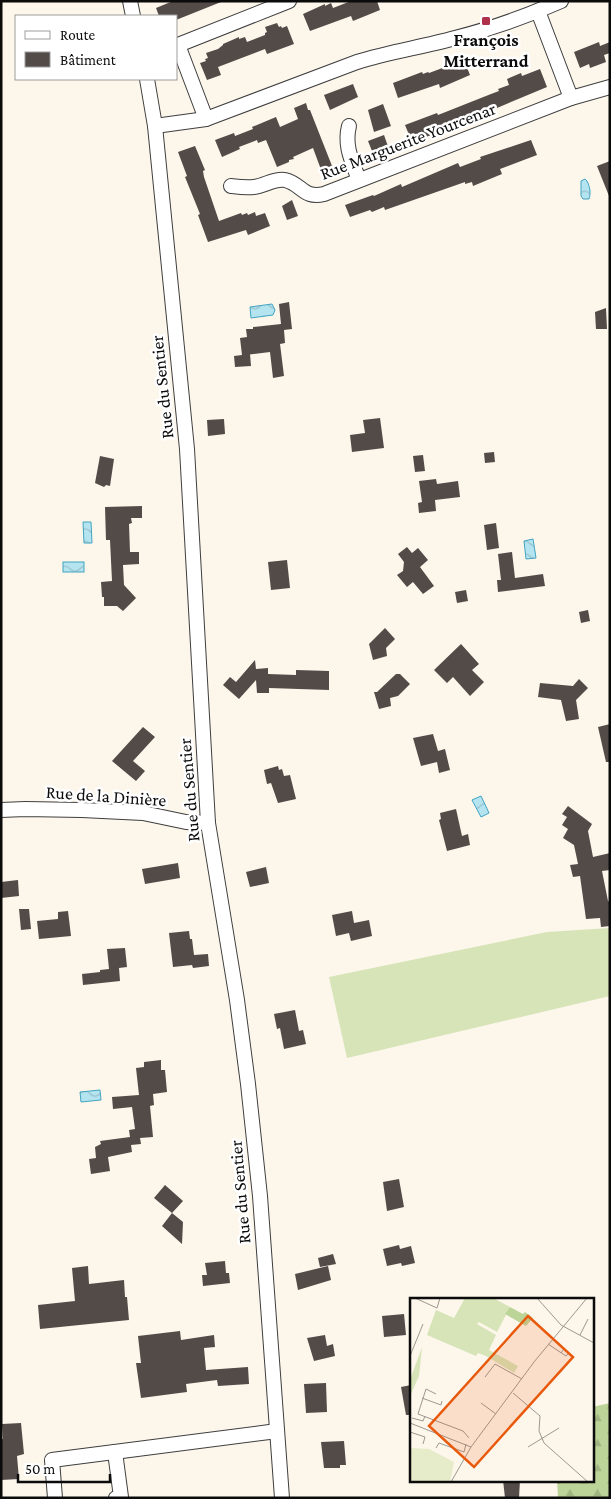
<svg xmlns="http://www.w3.org/2000/svg" width="611" height="1499" font-family="'Crimson Pro',serif">
<defs>
<pattern id="forest-firs" width="22" height="20" patternUnits="userSpaceOnUse" patternTransform="scale(1.25)"><rect width="22" height="20" fill="#bdd498"/><path d="M5 1l3.5 6h-7zM16 11l3.5 6h-7z" fill="#a1b582"/></pattern>
<pattern id="water-waves" width="16" height="10" patternUnits="userSpaceOnUse" patternTransform="scale(1.25)"><rect width="16" height="10" fill="#b4e4f0"/><path d="M0 5q4-4 8 0t8 0" fill="none" stroke="#99c2cc"/></pattern>
</defs>
<rect width="100%" height="100%" fill="#fdf6eb"/>
<!-- grass -->
<polygon fill="#d6e4b8" points="610,928 610,996 347,1058 329,977 547,932"/>
<!-- forest -->
<polygon fill="url(#forest-firs)" points="610,1403 610,1498 558,1498 557,1480 592,1480 592,1407"/>
<!-- water -->
<g fill="url(#water-waves)" stroke="#41a4c1">
<path d="M585,179l2,2c3,6 4,12 2,18h-6l-2,-3v-15z"/>
<polygon points="272,304 275,310 273,315 251,318 250,307"/>
<polygon points="83,522 91,522 92,543 84,543"/>
<polygon points="533,539 536,558 526,559 524,541"/>
<rect x="63" y="562" width="21" height="10"/>
<polygon points="481,796 489,813 481,817 472,800"/>
<polygon points="100,1090 101,1100 81,1102 80,1092"/>
</g>
<!-- building -->
<g fill="#534b48">
<polygon points="173,1 221,1 221,2 176,20 176,16 159,16 156,8"/>
<polygon points="351,1 377,1 380,10 353,21 351,16 310,31 303,14 325,4 325,6 331,3 333,8"/>
<polygon points="277,23 279,27 281,26 282,28 287,26 294,44 267,54 265,49 218,67 221,75 207,80 200,63 206,61 205,59 208,58 206,53 218,49 223,45 223,44 239,37 239,39 245,37 247,42 265,35 265,33 267,32 265,27"/>
<polygon points="599,42 600,46 610,42 610,53 604,55 606,62 590,68 589,64 580,68 574,52"/>
<polygon points="464,60 470,75 440,88 439,84 398,98 393,83 422,72 423,74 428,72 429,73"/>
<polygon points="540,69 547,87 466,121 467,122 412,142 405,125 437,113 438,115 491,94 499,91 498,89 509,85 507,79 521,73 522,76"/>
<polygon points="353,84 358,97 330,110 324,95"/>
<polygon points="306,103 308,110 310,110 334,171 323,175 313,148 293,157 294,159 289,160 289,162 277,167 266,140 258,143 257,140 239,147 240,149 222,157 215,140 234,133 235,136 253,129 252,127 276,117 280,127 298,119 294,108"/>
<polygon points="383,104 391,126 374,132 368,110"/>
<polygon points="384,135 391,155 376,161 368,141"/>
<polygon points="531,140 537,155 500,169 502,174 473,186 472,182 465,184 465,182 385,210 384,207 372,212 370,210 350,217 345,205 373,195 374,196 401,184 402,187 458,163 460,167 481,159 480,157"/>
<polygon points="195,146 205,170 203,171 204,177 219,221 241,213 242,215 247,213 248,215 255,212 256,216 265,213 270,226 248,235 246,230 208,242 198,215 200,214 185,177 187,176 178,152"/>
<polygon points="610,161 610,196 609,196 597,166"/>
<polygon points="292,200 298,216 287,220 282,206"/>
<polygon points="289,302 292,329 284,330 285,343 280,344 284,376 273,378 270,352 245,355 250,354 251,366 235,367 234,356 242,355 240,338 247,337 246,329 253,329 253,327 281,324 279,304"/>
<polygon points="606,308 607,329 596,329 595,312"/>
<polygon points="380,418 384,448 352,452 350,435 365,433 363,420"/>
<polygon points="224,419 225,434 208,436 207,420"/>
<polygon points="494,452 495,462 485,463 484,453"/>
<polygon points="423,455 425,471 415,472 413,456"/>
<polygon points="100,456 114,459 110,486 106,485 104,487 95,483"/>
<polygon points="436,479 437,484 458,481 460,497 435,500 436,511 419,513 418,503 422,502 419,481"/>
<polygon points="142,506 142,518 131,518 132,523 129,524 130,552 139,552 139,564 123,565 124,585 136,598 123,611 117,606 104,606 104,597 102,597 101,582 112,581 110,540 106,540 105,507"/>
<polygon points="496,523 499,548 487,550 484,525"/>
<polygon points="407,547 412,553 418,548 428,560 420,567 434,586 423,594 413,582 407,587 397,575 403,571 404,562 398,554"/>
<polygon points="512,552 515,578 543,574 545,586 498,592 497,580 501,580 498,554"/>
<polygon points="287,560 290,588 271,590 268,562"/>
<polygon points="466,590 468,601 457,603 455,592"/>
<polygon points="588,610 590,621 581,623 579,612"/>
<polygon points="385,628 395,639 386,648 387,656 373,660 369,644"/>
<polygon points="461,644 479,664 472,670 484,682 470,696 453,677 447,683 434,670"/>
<polygon points="255,660 256,669 268,668 268,674 296,675 296,670 329,671 329,690 269,688 269,693 257,693 256,680 239,699 223,685 230,677 236,682"/>
<polygon points="396,674 400,674 410,684 398,696 390,698 391,706 379,709 374,692 377,692"/>
<polygon points="579,679 588,688 576,700 579,719 566,721 561,700 538,697 540,683 573,686"/>
<polygon points="610,724 610,762 606,762 598,727"/>
<polygon points="143,727 155,737 133,761 145,771 136,781 112,761"/>
<polygon points="433,734 438,751 445,749 450,770 439,773 437,762 421,766 413,738"/>
<polygon points="278,766 279,770 282,769 284,776 290,775 296,799 278,803 271,783 267,784 264,770"/>
<polygon points="568,806 592,824 588,831 593,857 610,853 610,870 602,871 608,901 610,902 610,926 601,927 600,918 586,919 580,876 573,877 570,865 578,864 574,845 563,838 568,829 562,825 567,817 562,814"/>
<polygon points="456,809 462,836 468,834 470,845 447,851 439,820 441,819 440,813"/>
<polygon points="178,863 180,878 145,884 142,869"/>
<polygon points="266,867 269,883 250,887 246,872"/>
<polygon points="18,880 19,896 1,898 1,882"/>
<polygon points="19,909 29,909 31,929 21,930"/>
<polygon points="68,911 71,936 39,939 37,921 58,919 58,912"/>
<polygon points="352,911 354,923 369,920 372,936 351,941 349,933 336,936 332,915"/>
<polygon points="189,931 190,939 192,939 194,955 208,954 209,966 193,968 192,965 173,967 169,933"/>
<polygon points="125,948 127,967 119,968 120,981 83,985 82,974 100,972 100,970 109,969 107,949"/>
<polygon points="295,1010 299,1031 303,1030 306,1044 284,1049 280,1028 277,1029 274,1014"/>
<polygon points="161,1060 161,1070 165,1070 167,1092 153,1094 154,1105 150,1106 153,1137 140,1138 141,1144 131,1145 132,1152 108,1157 110,1171 91,1174 89,1159 96,1158 95,1147 101,1144 100,1141 130,1137 129,1130 135,1129 132,1107 113,1109 112,1097 139,1095 136,1068 144,1067 144,1062"/>
<polygon points="399,1179 404,1207 387,1211 383,1182"/>
<polygon points="165,1185 183,1201 172,1213 183,1222 182,1244 162,1226 172,1213 154,1198"/>
<polygon points="399,1245 400,1249 411,1246 415,1263 402,1266 401,1263 387,1266 383,1249"/>
<polygon points="333,1254 336,1264 320,1267 318,1258"/>
<polygon points="225,1261 226,1273 229,1273 230,1283 203,1286 202,1275 207,1275 205,1263"/>
<polygon points="88,1266 89,1284 124,1280 125,1297 127,1297 129,1320 40,1329 38,1305 75,1301 72,1268"/>
<polygon points="328,1266 331,1280 298,1290 295,1274"/>
<polygon points="404,1314 406,1335 384,1337 382,1316"/>
<polygon points="180,1331 181,1340 214,1335 215,1347 204,1348 206,1370 248,1367 249,1384 218,1386 217,1380 186,1384 187,1392 141,1398 136,1363 141,1363 138,1336"/>
<polygon points="325,1335 327,1346 333,1344 335,1356 314,1361 307,1338"/>
<polygon points="326,1383 327,1412 306,1413 304,1384"/>
<polygon points="411,1385 411,1415 406,1415 401,1387"/>
<polygon points="21,1423 24,1454 17,1456 19,1479 1,1480 1,1439 3,1439 2,1424"/>
<polygon points="344,1441 346,1465 340,1465 340,1468 324,1468 321,1442"/>
<polygon points="503,1480 520,1480 519,1498 505,1498"/>
</g>
<g fill="none" stroke-linecap="round" stroke-linejoin="round">
<!-- street casing -->
<g stroke="#3e3e3e" stroke-width="16">
<g id="street">
<polyline points="130,1 133,16"/>
<polyline points="538,11 571,98"/>
<polyline points="147,79 155,126 187,449 208,823 237,1000 248,1084 260,1196 282,1498"/>
<polyline points="206,119 178,45 289,1"/>
<path d="M155,126l51,-7 151,-57c32,-10 66,-15 98,-24 36,-9 72,-22 106,-37"/>
<path d="M349,126c-5,20 3,35 10,54"/>
<path d="M231,186c8,1 15,2 23,1 10,-1 21,-9 31,-7 17,4 18,19 39,14l247,-96 39,-11"/>
<polyline points="1,810 25,809 82,810 143,813 186,822 208,823"/>
<polyline points="115,1452 121,1497 116,1498"/>
<polyline points="55,1498 52,1460 277,1431"/>
</g>
</g>
<!-- street -->
<use href="#street" stroke="#fff" stroke-width="14"/>
</g>
<!-- markers -->
<rect fill="#ae304b" stroke="#fff" stroke-width="2" x="481" y="16" width="10" height="10" rx="2.5"/>
<g text-anchor="middle" stroke-width="5" stroke-linejoin="round" paint-order="stroke">
<!-- poi labels -->
<g font-size="18" font-weight="bold" fill="#0b0b0b" stroke="#fff">
<text x="486" y="46">François<tspan x="486" dy="21">Mitterrand</tspan></text>
</g>
<!-- street labels -->
<g font-size="18" fill="#0b0b0b" stroke="#fff">
<text transform="translate(408 141) rotate(-21)" y="6">Rue Marguerite Yourcenar</text>
<text transform="translate(162 387) rotate(-96)" y="6">Rue du Sentier</text>
<text transform="translate(189 790) rotate(-95)" y="6">Rue du Sentier</text>
<text transform="translate(106 796) rotate(4)" y="6">Rue de la Dinière</text>
<text transform="translate(240 1192) rotate(-95)" y="6">Rue du Sentier</text>
</g>
</g>
<!-- overview -->
<g transform="translate(410 1298)">
<rect width="184" height="184" fill="#fdf6eb"/>
<path d="M55,0h28l17,9 -13,25 -18,-10 -2,2 19,11 -7,15 29,16 -4,7 -28,-17 -8,-3 -2,3 -49,-21 9,-25 18,8zM12,49l-3,29 -9,20v-16z" fill="#d6e4b8"/>
<path d="M100,9l13,7 2,-2 8,6 -7,8 -21,-12z" fill="#bdd498"/>
<path d="M0,150l19,1 25,13 -4,20h-40z" fill="#e6ecc9"/>
<path fill="none" stroke="#9c9891" stroke-width="1" d="M5,0l22,10 3,-10M127,0l24,27 33,18M170,37l8,-16M138,46l18,12 3,-3 -5,-4 -3,4M0,58l13,-32M75,79l10,-13 27,15M103,95l27,23 -1,15 5,12 44,39M26,96l-10,-5 -8,25 45,17 6,7M12,100l19,7 1,-4M71,105l15,11M2,120l11,3 2,-5M0,125l61,24M0,134l15,5 -2,7M118,149l31,-19M26,150l3,-5 25,9 2,-8M41,184l20,-35 63,-85 53,-64"/>
<path fill="#e8590c" fill-opacity="0.15" stroke="#e8590c" stroke-width="2.5" d="M118,18l45,41 -99,110 -45,-41z"/>
<rect width="184" height="184" fill="none" stroke="#0b0b0b" stroke-width="2.5"/>
</g>
<!-- border -->
<rect width="611" height="1499" fill="none" stroke="#0b0b0b" stroke-width="5"/>
<!-- legend -->
<rect x="15" y="15" width="162" height="65" fill="#ffffff" stroke="#9d9d9d"/>
<rect x="25" y="31" width="25" height="8" fill="#ffffff" stroke="#9d9d9d"/>
<text x="60" y="40" font-size="15" fill="#0b0b0b">Route</text>
<rect x="25" y="52" width="25" height="15" fill="#534b48" stroke="#9d9d9d"/>
<text x="60" y="65" font-size="15" fill="#0b0b0b">Bâtiment</text>
<!-- scale -->
<path d="M18 1474v8h92v-8" fill="none" stroke="#0b0b0b" stroke-width="2.5"/>
<text x="25" y="1474" font-size="15" fill="#0b0b0b" stroke="#ffffff" stroke-width="4" paint-order="stroke">50 m</text>
</svg>
